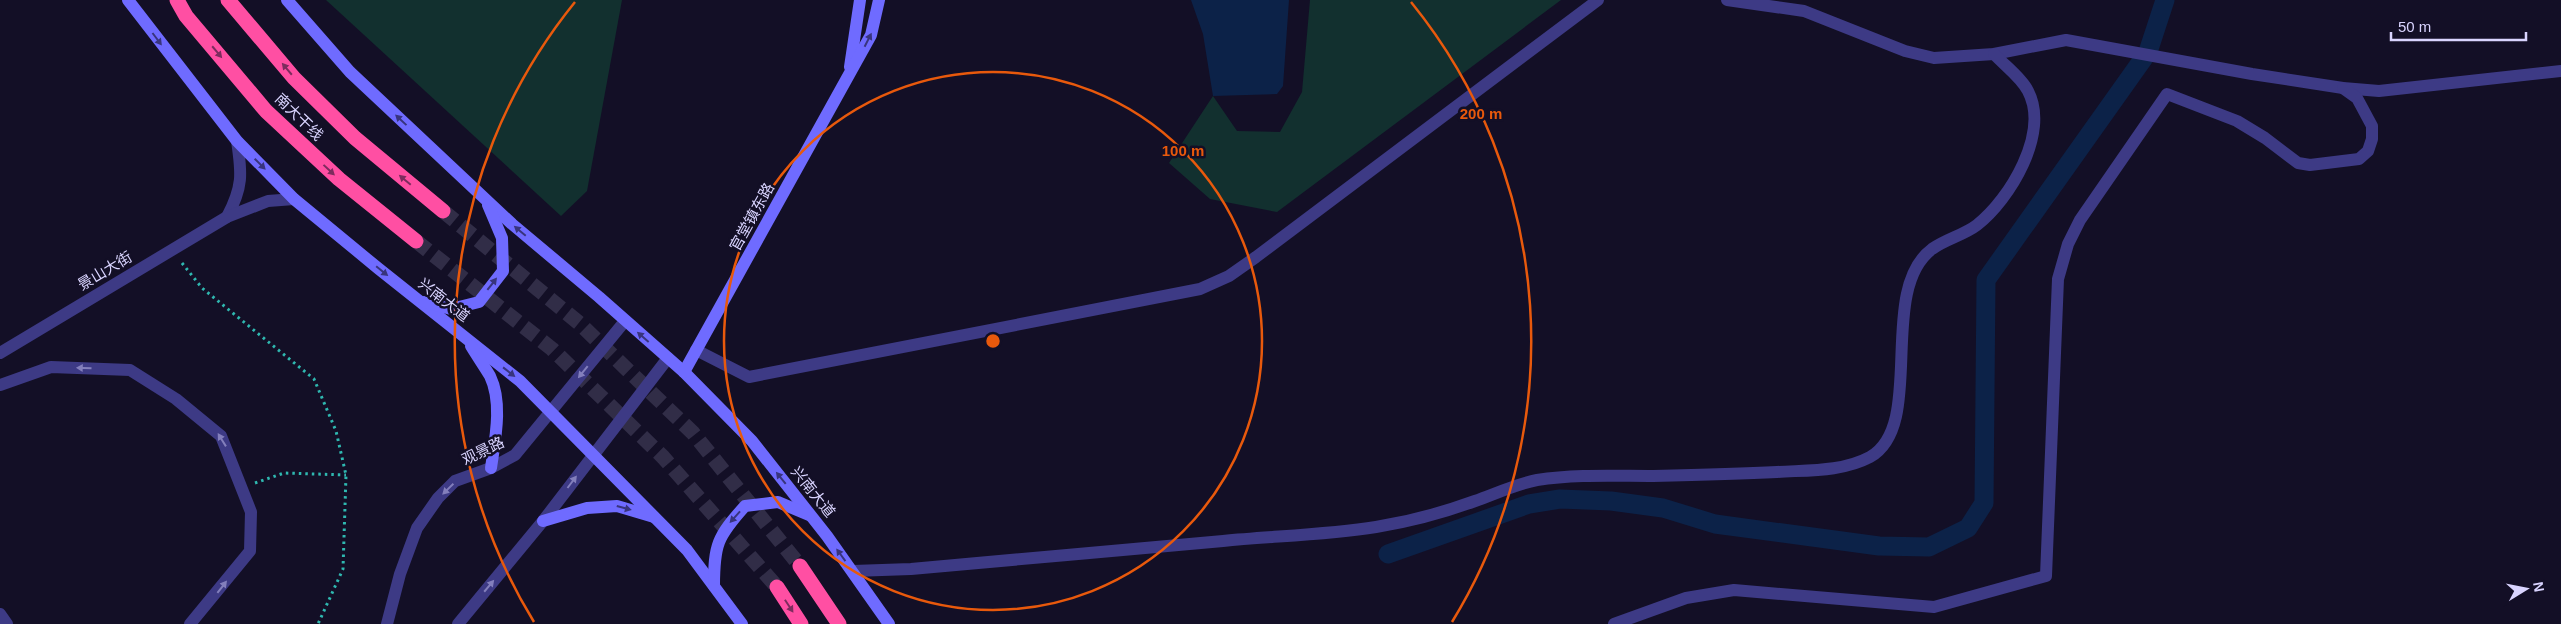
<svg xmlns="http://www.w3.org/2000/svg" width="2561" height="624" font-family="Arial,'Noto Sans SC',sans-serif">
<rect width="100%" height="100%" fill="#130f26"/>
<!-- green -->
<g fill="#12302f">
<polygon points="326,0 622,0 587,191 561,216"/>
<polygon points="1310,0 1561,0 1277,212 1210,199 1169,163 1213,96 1237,131 1280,132 1302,92"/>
</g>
<!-- water -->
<polygon fill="#0c2248" points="1191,0 1289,0 1283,86 1277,94 1213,96 1203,34"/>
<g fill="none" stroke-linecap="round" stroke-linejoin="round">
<!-- canal -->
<polyline stroke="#0c2248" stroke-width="19" points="1388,554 1529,504 1560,499 1611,501 1663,508 1715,524 1879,546 1929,547 1968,528 1984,503 1986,280 2148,52 2165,0"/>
<!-- highway-tunnel -->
<g stroke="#312d47" stroke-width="15" stroke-dasharray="15 8" stroke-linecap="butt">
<polyline points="443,211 579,323 693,433 800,566"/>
<polyline points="416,241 552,349 663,457 777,587"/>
</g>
<!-- path -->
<g stroke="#2fb8b0" stroke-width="3" stroke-dasharray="2.5 4" stroke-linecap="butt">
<polyline points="182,263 202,288 314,379 336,431 346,475 343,569 318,624"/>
<polyline points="255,483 284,473 346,475"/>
</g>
<!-- street -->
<g stroke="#3d3a85" stroke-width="12">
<polyline points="1727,0 1804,11 1905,51 1934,58 1994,54 2066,40 2252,74 2343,88 2379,91 2561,71"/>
<path d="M227,217c16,-30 15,-43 10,-76"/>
<polyline points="696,350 749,377 1200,289 1229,276 1256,257 1598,0"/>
<polyline points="0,353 227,217 268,201 294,199"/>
<polyline points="0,385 51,367 130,370 176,399 221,436 251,512 250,551 190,624"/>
<path d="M853,571l58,-2c104,-9 208,-19 312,-28 51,-5 103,-6 153,-14 31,-5 69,-15 99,-26 20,-7 41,-17 62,-21 38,-6 77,-4 116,-4 41,-1 82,-2 124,-4 30,-2 65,0 93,-15 57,-32 6,-166 62,-208 14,-10 32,-14 45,-24 33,-26 73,-92 51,-134 -7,-14 -23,-25 -34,-37"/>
<polyline points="0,614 7,624"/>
<polyline points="387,624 400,574 417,528 438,498 455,481 491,468 515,455 625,321"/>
<polyline points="458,624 543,521 668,358"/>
<polyline points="1614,624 1686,598 1734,590 1934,607 2046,576 2058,279 2068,244 2080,220 2167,94 2237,121 2265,138 2298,163 2310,165 2359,159 2368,151 2372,139 2372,126 2357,98 2343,88"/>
</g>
<!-- secondary -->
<g stroke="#6f6bff" stroke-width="12">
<polyline points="128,0 237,141 294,199 379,269 520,381 687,550 742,624"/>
<polyline points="287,0 350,72 512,224 599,297 684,372 752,441 827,536 889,624"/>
<polyline points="850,67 860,0"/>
<polyline points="424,302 451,309 479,302 503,271 502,238 488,205"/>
<path d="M471,346c6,10 13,20 19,30 13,27 5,64 1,92"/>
<polyline points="684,372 871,35 879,0"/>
<polyline points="543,521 587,508 617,506 654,517"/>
<path d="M714,586c0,-41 3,-49 31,-80l33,-4 31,13"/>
</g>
<!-- highway -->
<g stroke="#ff4fa3" stroke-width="15">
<polyline points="177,0 186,16 266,111 339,179 416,241"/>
<polyline points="228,0 294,78 355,138 443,211"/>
<polyline points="800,566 839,624"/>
<polyline points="777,587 801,624"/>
</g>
</g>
<!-- one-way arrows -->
<defs><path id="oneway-solid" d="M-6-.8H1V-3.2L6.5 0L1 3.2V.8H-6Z" transform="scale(1.25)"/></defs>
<g fill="#38347d">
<use href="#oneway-solid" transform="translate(157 39) rotate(53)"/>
<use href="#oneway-solid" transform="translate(868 40) rotate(-63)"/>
<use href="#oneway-solid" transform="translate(401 120) rotate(-137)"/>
<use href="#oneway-solid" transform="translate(260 164) rotate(45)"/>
<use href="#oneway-solid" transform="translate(520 231) rotate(-140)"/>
<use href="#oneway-solid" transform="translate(382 271) rotate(39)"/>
<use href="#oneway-solid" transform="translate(492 284) rotate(-52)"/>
<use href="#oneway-solid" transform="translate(643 337) rotate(-139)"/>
<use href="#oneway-solid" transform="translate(509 372) rotate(38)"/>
<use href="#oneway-solid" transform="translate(781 478) rotate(-129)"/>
<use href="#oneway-solid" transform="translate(624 508) rotate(15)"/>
<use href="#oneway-solid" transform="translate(735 517) rotate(132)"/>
<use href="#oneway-solid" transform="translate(841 555) rotate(-126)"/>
</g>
<g fill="#7d2c5e">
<use href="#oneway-solid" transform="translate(217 52) rotate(50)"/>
<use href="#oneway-solid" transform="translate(287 69) rotate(-130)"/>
<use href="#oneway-solid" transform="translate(329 170) rotate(43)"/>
<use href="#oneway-solid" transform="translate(405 180) rotate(-140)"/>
<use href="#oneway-solid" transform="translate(789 606) rotate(57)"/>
</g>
<g fill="#837fbc">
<use href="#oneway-solid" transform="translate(84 368) rotate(-178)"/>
<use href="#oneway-solid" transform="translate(583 372) rotate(129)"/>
<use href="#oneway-solid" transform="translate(222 440) rotate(-122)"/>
<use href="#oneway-solid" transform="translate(572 482) rotate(-53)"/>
<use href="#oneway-solid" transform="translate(448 489) rotate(136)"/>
<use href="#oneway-solid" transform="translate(489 586) rotate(-50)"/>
<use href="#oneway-solid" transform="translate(222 587) rotate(-52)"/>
</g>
<!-- distance rings -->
<g fill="none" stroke="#e8590c" stroke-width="2.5">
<circle cx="993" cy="341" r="269"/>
<path d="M534 622A538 538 0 0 1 575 2M1411 2A538 538 0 0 1 1452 622"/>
</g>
<g text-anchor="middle" stroke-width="5" stroke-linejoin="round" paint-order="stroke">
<!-- street labels -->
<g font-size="15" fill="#d9d4ff" stroke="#130f26">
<text transform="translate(299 117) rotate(44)" y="5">南大干线</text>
<text transform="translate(752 217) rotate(-61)" y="5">官堂镇东路</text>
<text transform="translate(105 271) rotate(-31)" y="5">景山大街</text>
<text transform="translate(444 300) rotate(38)" y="5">兴南大道</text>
<text transform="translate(483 451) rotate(-26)" y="5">观景路</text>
<text transform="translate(813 492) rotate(51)" y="5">兴南大道</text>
</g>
</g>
<circle cx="993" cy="341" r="8" fill="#e8590c" stroke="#130f26" stroke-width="2.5"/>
<g font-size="15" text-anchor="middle" font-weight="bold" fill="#e8590c" stroke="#130f26" stroke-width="5" stroke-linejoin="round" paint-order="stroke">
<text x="1481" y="119">200 m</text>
<text x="1183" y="156">100 m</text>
</g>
<!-- north arrow -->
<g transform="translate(2526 589) rotate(80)" stroke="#130f26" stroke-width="4" paint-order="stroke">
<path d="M0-4L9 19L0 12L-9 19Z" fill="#d9d4ff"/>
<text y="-8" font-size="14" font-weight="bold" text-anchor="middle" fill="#d9d4ff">N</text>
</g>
<!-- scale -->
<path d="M2391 32v8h135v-8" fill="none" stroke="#d9d4ff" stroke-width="2.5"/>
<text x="2398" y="32" font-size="15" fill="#d9d4ff" stroke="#130f26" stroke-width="4" paint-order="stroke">50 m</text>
</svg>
